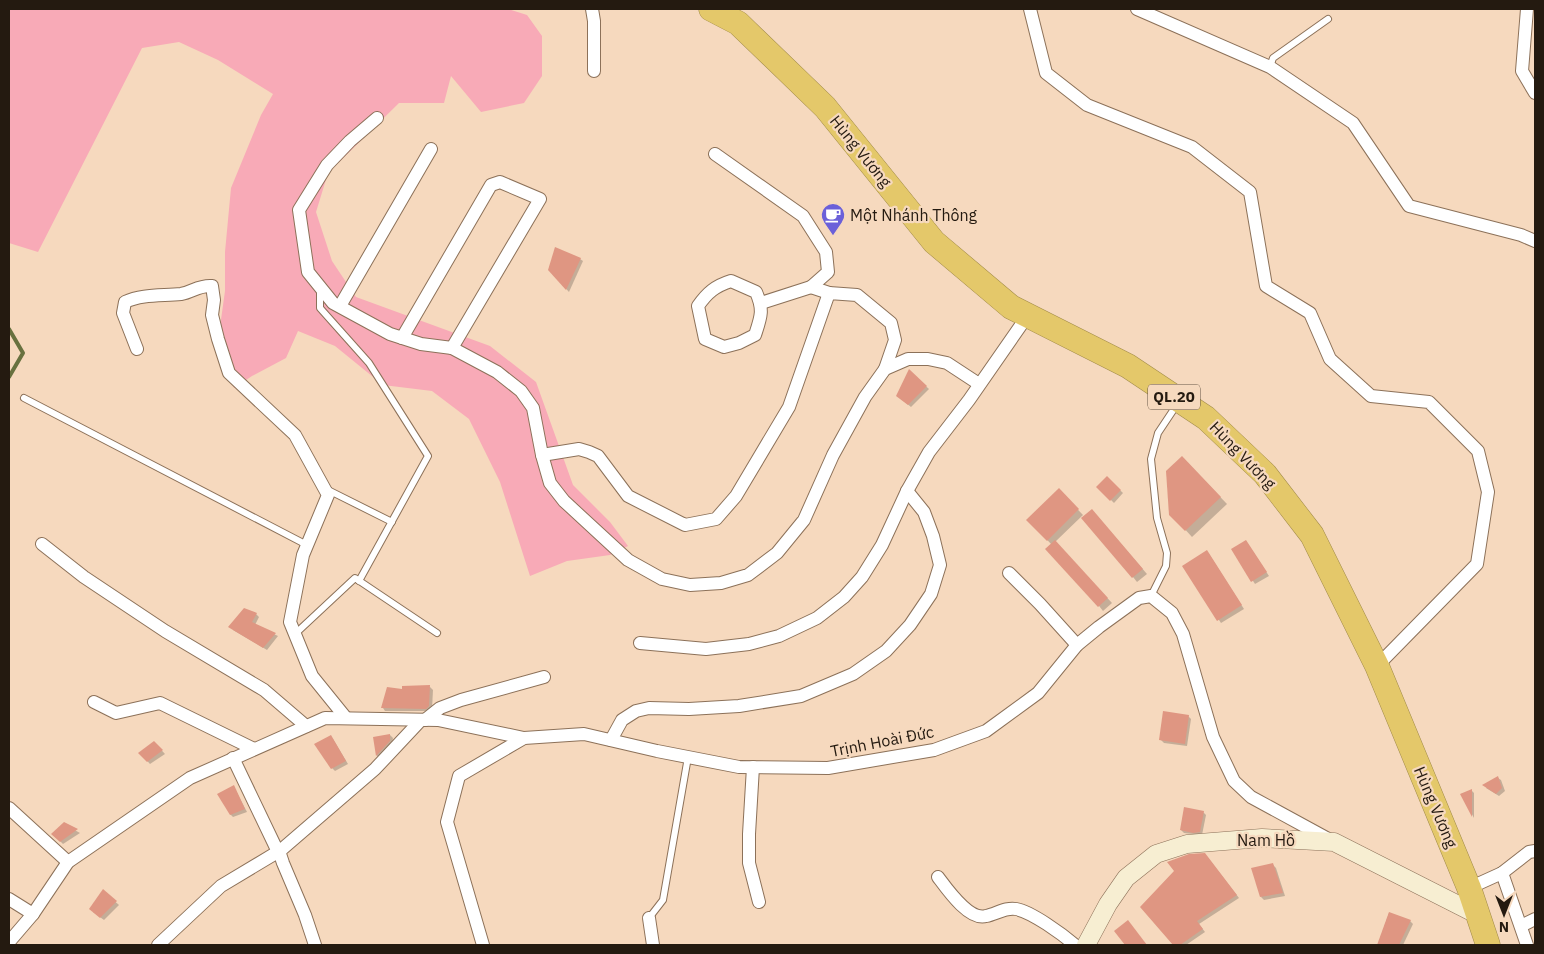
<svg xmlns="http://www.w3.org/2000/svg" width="1544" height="954" font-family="'IBM Plex Sans',sans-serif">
<rect width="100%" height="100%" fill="#f6d9be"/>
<!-- green -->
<polygon fill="#f8aab7" points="9,9 508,9 527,15 542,36 542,76 524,103 481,112 451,76 444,103 399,103 328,173 316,212 332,261 356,297 490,346 536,382 573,485 610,522 628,546 610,555 567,561 530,576 500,482 469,419 432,391 383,385 335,346 298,331 286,358 252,376 234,388 219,334 225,291 225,252 231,188 261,115 273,94 218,60 179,42 142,48 38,252 9,243"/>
<!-- shadow -->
<g fill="#0003">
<polygon points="580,259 583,261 569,292 549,270"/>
<polygon points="909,371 929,389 911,407 901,399"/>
<polygon points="1182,457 1227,504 1192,537 1171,514"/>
<polygon points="1107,478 1123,493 1114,503 1098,487"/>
<polygon points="1059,490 1083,515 1055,542 1112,603 1103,611 1052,545 1028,520"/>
<polygon points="1096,515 1147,574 1137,582 1133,577"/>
<polygon points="1246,541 1269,576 1255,584 1233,550"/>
<polygon points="1209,554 1244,609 1221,623 1183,566"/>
<polygon points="256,614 259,617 255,625 278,636 267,650 233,630"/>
<polygon points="430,687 433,690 432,709 429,711 385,711 383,708 403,691"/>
<polygon points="1188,716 1191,719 1187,746 1164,743 1161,740"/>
<polygon points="390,735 393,738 392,744 380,758 377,756 375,738"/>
<polygon points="333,739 348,764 335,771 332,768"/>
<polygon points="154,742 165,754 150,764 140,753"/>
<polygon points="1498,778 1501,780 1505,791 1499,796 1486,788"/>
<polygon points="234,787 247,812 233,817 230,814"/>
<polygon points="1472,791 1474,793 1474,818 1461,794"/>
<polygon points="1203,812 1206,815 1202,835 1184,833 1181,830"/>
<polygon points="64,824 80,833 63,844 53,834"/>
<polygon points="1208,858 1239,898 1199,924 1205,932 1186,945 1175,945 1142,907 1175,871"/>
<polygon points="1273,865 1276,868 1285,896 1264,900 1261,897"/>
<polygon points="103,891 119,905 104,920 93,912"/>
<polygon points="1389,913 1410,921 1413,924 1403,945 1378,945"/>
</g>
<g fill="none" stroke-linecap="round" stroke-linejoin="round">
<!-- stream -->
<polyline stroke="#68713f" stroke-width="4" points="9,329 23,353 9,377"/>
</g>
<!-- building -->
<g fill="#df9682">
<polygon points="555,247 581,258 566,290 548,270"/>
<polygon points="909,369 927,386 908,405 896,396"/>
<polygon points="1182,456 1221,497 1185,531 1169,515 1166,471"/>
<polygon points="1107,476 1121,490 1110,501 1096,487"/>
<polygon points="1059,488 1079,509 1047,541 1026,520"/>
<polygon points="1092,509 1143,569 1132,578 1081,518"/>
<polygon points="1055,540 1108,598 1098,607 1045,549"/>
<polygon points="1246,540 1267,572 1251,582 1231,549"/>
<polygon points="1207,550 1242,605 1217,621 1182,566"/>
<polygon points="244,608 257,613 252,622 276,633 263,648 228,627"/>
<polygon points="430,685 429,706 426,709 381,708 387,687 402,689 402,686"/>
<polygon points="1163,711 1189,715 1185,744 1159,740"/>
<polygon points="390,734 390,741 376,756 373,737"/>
<polygon points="331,735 346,761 331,769 314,744"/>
<polygon points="154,741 163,750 147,762 138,753"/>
<polygon points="1498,776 1502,788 1496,794 1482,785"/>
<polygon points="234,785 245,809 230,815 217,794"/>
<polygon points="1472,789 1472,817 1460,794"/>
<polygon points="1184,807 1204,811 1200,832 1193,833 1180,830"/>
<polygon points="64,822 78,829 60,842 51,834"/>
<polygon points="1205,853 1237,895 1197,921 1203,929 1180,945 1173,945 1140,907 1174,871 1167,862 1189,854"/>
<polygon points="1273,863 1283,893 1260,897 1251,868"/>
<polygon points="103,889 117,901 100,918 89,909"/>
<polygon points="1389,912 1411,920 1399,945 1377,945"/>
<polygon points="1128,920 1147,945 1125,945 1114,931"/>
</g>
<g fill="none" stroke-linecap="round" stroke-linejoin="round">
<!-- lane casing -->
<g stroke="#8c7159" stroke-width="8">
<g id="lane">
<polyline points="1270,67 1273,58 1328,19"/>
<polyline points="320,290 320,308 369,363 428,456 359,581"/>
<polyline points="24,398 307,545"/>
<polyline points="328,490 392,522"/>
<polyline points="1151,596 1166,566 1167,553 1157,518 1151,459 1158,433 1178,403"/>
<polyline points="295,634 355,578 437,633"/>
<polyline points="649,918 663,900 688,757"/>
</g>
</g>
<!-- street casing -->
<g stroke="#8c7159" stroke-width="14">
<g id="street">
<polyline points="592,9 594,21 594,71"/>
<polyline points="1030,9 1046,73 1087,105 1192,147 1250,192 1266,286 1310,313 1330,359 1371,396 1429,402 1478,451 1488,492 1477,564 1377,666"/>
<polyline points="1137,9 1270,67 1353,123 1409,206 1521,235 1535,241"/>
<polyline points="1527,9 1522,71 1535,93"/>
<polyline points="377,118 350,141 327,165 299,210 308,272 333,303 390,334 421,344 452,348 497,372 521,391 533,408 542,455 550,483 564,501 628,560 662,579 690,585 721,583 748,575 777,553 804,520 833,455 865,397 885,369 908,359 928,359 947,363 979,384"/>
<polyline points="715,154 803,216 826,252 828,272 811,287 829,293"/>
<path d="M731,281l25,11c8,18 5,25 -1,43l-16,8 -15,4 -19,-8 -7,-33c9,-13 17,-20 33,-25z"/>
<polyline points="761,303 811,287"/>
<polyline points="340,306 431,149"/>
<polyline points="402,338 491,185 500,182 540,199 452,348"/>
<path d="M137,349l-14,-36 2,-11c17,-8 37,-6 56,-8 12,-2 17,-9 31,-8l2,14 -2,15 6,24 11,34 66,62 33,60 -25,60 -13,67 22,54 34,42"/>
<polyline points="542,455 579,449 589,452 598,456 628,496 685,525 716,519 736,496 789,407 829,293 857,295 891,323 895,340 885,369"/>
<polyline points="42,544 84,577 165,631 264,690 306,726"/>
<polyline points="1009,573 1040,604 1077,645"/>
<polyline points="640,643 706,649 749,644 779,636 817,618 844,597 862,577 882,545 907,491 929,452 969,400 1028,315"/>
<polyline points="94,702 116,713 160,703 254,749"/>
<polyline points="425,720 440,708 461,700 544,677"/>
<polyline points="611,740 622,720 636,711 649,708 689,709 739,706 801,696 853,674 886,651 910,625 931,594 940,565 933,536 924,512 907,491"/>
<polyline points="233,758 278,852"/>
<polyline points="753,767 749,834 749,863 759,902"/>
<polyline points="9,808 68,862"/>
<polyline points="1502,873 1527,945"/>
<path d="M938,877c9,12 31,44 48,39 10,-2 20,-9 30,-7 16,3 46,25 59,36"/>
<polyline points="1469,888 1502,873 1529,852 1535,851"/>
<polyline points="9,899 33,914"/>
<polyline points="649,918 653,945"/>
<polyline points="1521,926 1535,919"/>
<polyline points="9,942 33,914 68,862 190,778 325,718 438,720 524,738"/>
<polyline points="158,945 221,886 281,850"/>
<polyline points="315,945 305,915 283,863 280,854 281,850 375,769 421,720"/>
<polyline points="483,945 447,822 459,776 524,738 584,734 657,751 739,767 828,768 934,750 986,731 1038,693 1077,645 1099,627 1139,598 1151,596 1172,613 1183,634 1213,737 1234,781 1251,797 1330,840"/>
</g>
</g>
<!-- secondary casing -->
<g stroke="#8c7159" stroke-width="19">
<polyline id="secondary" points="1086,945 1108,904 1126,878 1156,854 1187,844 1262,838 1334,842 1478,915"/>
</g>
<!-- highway casing -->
<g stroke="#a18b4a" stroke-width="25">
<polyline id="highway" points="711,9 738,23 825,107 934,242 1011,307 1128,366 1206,418 1265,474 1312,535 1377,666 1469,888 1488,945"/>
</g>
<!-- lane -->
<use href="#lane" stroke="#fff" stroke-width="6"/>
<!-- street -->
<use href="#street" stroke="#fff" stroke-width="12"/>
<!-- secondary -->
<use href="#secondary" stroke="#f7eed2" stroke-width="18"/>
<!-- highway -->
<use href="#highway" stroke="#e4c86a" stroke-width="24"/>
</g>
<!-- icons -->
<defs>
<g id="cafe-pin" transform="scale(1.25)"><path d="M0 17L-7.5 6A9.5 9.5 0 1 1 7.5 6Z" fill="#6b60d9" stroke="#f6d9be"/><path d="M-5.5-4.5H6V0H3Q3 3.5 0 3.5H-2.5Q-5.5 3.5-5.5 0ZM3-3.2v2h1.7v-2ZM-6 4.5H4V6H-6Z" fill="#fff"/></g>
</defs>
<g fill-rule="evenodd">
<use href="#cafe-pin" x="833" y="215"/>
</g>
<g text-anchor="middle" stroke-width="4.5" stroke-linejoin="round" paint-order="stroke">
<!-- shield labels -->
<rect fill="#f6d9be" stroke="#635344" stroke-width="1" x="1148" y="384.5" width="52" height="25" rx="4"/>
<g font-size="15" font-weight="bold" fill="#241a10">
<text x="1174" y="402">QL.20</text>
</g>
<!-- street labels -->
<g font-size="16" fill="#241a10" stroke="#f6d9be">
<text transform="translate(861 151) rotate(51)" y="6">Hùng Vương</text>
<text transform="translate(1243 455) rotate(46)" y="6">Hùng Vương</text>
<text transform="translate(882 741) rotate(-11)" y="6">Trịnh Hoài Đức</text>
<text transform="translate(1436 807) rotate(67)" y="6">Hùng Vương</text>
<text x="1266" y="846">Nam Hồ</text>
</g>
<!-- poi labels -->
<g font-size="16" fill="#241a10" stroke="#f6d9be" text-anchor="start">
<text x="850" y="221">Một Nhánh Thông</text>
</g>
</g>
<!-- border -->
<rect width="1544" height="954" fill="none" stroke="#241a10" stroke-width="20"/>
<!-- north arrow -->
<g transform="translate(1504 914) rotate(180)" stroke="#f6d9be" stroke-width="4" paint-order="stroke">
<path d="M0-4L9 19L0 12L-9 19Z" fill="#241a10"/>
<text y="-8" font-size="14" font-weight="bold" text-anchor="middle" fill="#241a10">N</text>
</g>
</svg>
